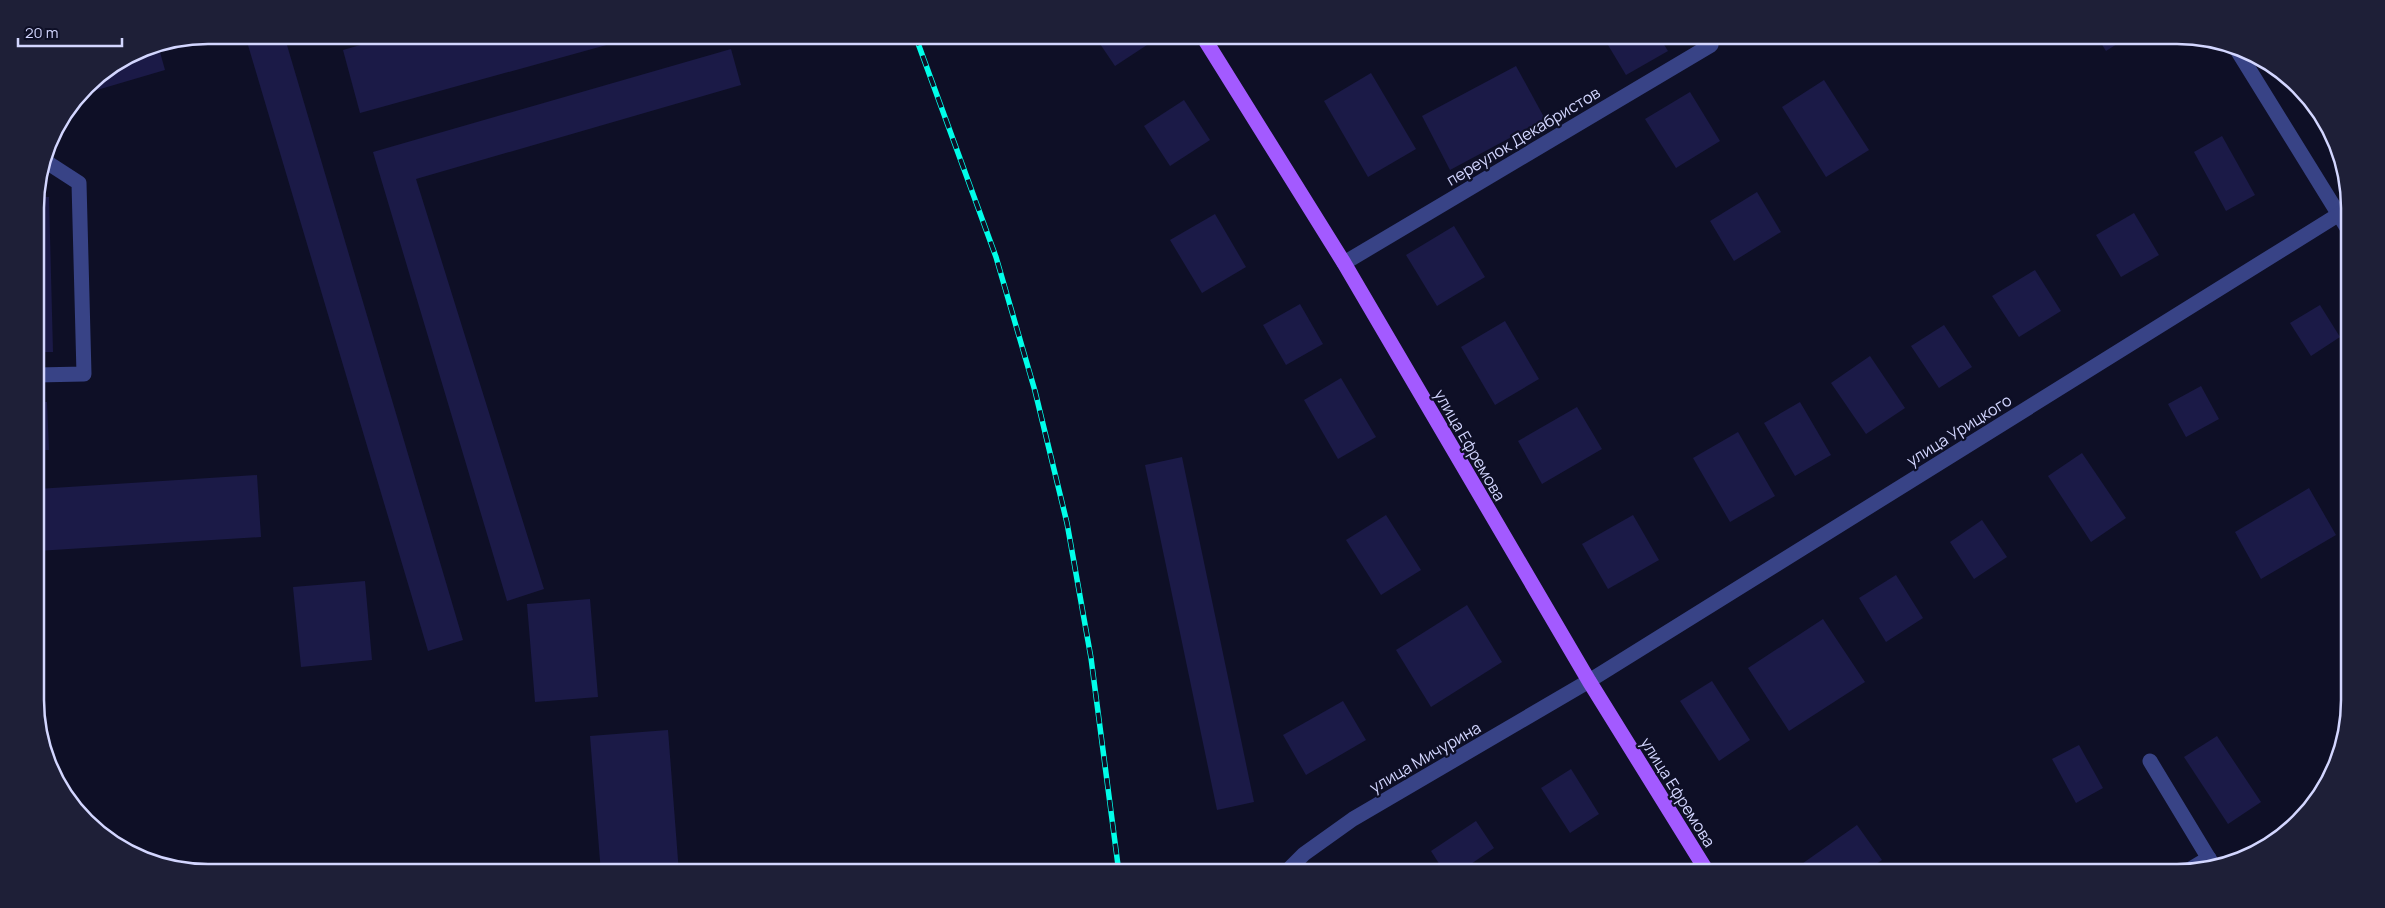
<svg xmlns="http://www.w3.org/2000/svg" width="2385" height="908" font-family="Manrope,sans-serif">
<rect width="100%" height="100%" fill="#0e0f26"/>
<!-- building -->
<g fill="#1b1a47">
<polygon points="245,35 284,35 463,640 428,651"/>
<polygon points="395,35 639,35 639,36 360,113 343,50"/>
<polygon points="1094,35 1145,35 1150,43 1115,66"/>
<polygon points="1602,35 1658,35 1668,51 1626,75"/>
<polygon points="2096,35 2131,35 2106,51"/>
<polygon points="158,45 165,70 80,95 94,78 142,48"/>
<polygon points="731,49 741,85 416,179 544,589 507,601 373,152"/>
<polygon points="1516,66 1545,119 1450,170 1422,116"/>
<polygon points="1371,73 1416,149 1368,177 1324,101"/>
<polygon points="1824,80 1869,150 1826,177 1782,107"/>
<polygon points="1690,92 1720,141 1676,168 1645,119"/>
<polygon points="1184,100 1210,140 1170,166 1144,126"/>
<polygon points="2222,136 2255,195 2226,211 2194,152"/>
<polygon points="1757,192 1781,232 1734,261 1710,221"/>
<polygon points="35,197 49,197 53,352 36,352"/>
<polygon points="2134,213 2159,255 2121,277 2096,235"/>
<polygon points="1215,214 1246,267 1202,293 1170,240"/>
<polygon points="1454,226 1485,277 1437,306 1406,255"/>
<polygon points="2035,270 2061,311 2019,337 1992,296"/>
<polygon points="1300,304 1323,344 1286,365 1263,325"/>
<polygon points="2320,305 2340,337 2311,356 2290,323"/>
<polygon points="1505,321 1539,379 1495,405 1461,347"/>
<polygon points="1944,325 1972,367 1939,388 1911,346"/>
<polygon points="1870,356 1905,408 1866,434 1831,383"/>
<polygon points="1341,378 1376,437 1338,459 1304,400"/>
<polygon points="2201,386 2219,419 2186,437 2168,404"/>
<polygon points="36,402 47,402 49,450 37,450"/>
<polygon points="1800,402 1831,455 1795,476 1764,423"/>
<polygon points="1577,407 1602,449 1542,484 1518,441"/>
<polygon points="1738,432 1775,496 1730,522 1693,458"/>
<polygon points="2082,453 2126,518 2091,542 2048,476"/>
<polygon points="1182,457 1254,802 1217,810 1145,465"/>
<polygon points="257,475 261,537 37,551 37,489"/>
<polygon points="2309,488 2336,535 2261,579 2235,532"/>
<polygon points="1386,515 1421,570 1381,595 1346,540"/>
<polygon points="1633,515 1659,560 1608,589 1582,544"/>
<polygon points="1982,520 2007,557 1974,579 1950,542"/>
<polygon points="1896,575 1923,618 1886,642 1859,598"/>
<polygon points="365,581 372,660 301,667 293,587"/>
<polygon points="590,599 598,697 535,702 527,604"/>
<polygon points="1467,605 1502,662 1431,707 1396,650"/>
<polygon points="1823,619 1865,682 1789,731 1748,668"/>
<polygon points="1712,681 1750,740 1719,761 1680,701"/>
<polygon points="1343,701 1366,740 1306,775 1283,735"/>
<polygon points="668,730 679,873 601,873 590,736"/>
<polygon points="2217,736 2261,802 2228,824 2184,757"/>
<polygon points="2079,745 2103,788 2076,803 2052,759"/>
<polygon points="1571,769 1599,814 1570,833 1541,788"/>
<polygon points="1476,821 1494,848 1458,873 1445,873 1431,851"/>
<polygon points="1857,825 1882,860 1863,873 1789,873"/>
</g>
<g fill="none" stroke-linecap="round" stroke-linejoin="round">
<!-- minor -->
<g stroke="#384386" stroke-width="15">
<polyline points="2234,45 2349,231"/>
<polyline points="1344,263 1711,45 1704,35"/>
<polyline points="36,375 84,374 79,183 45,161"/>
<polyline points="2150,761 2214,867"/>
<polyline points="1285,873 1304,854 1353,819 1589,681 2349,208"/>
<polyline points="2184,873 2209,858"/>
</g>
<!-- major -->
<polyline stroke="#a35aff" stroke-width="15" points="1202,35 1344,263 1589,681 1708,873"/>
<!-- rail casing -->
<g stroke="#00fee9" stroke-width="5.5">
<polyline id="rail" points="915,35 996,257 1035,391 1067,523 1091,658 1119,873"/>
</g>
<!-- rail -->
<use href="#rail" stroke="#0e0f26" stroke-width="4" stroke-dasharray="11" stroke-linecap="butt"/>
</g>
<g text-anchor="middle" stroke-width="4.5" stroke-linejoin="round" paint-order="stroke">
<!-- street labels -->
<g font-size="16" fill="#d3d6ff" stroke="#0e0f26">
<text transform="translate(1523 136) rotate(-31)" y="6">переулок Декабристов</text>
<text transform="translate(1959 430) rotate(-32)" y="6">улица Урицкого</text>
<text transform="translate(1470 445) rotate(60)" y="6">улица Ефремова</text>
<text transform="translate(1425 757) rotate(-30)" y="6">улица Мичурина</text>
<text transform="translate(1678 792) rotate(58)" y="6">улица Ефремова</text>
</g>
</g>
<!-- crop -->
<path d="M0 0H2385V908H0ZM208 44H2177A164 164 0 0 1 2341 208V700A164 164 0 0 1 2177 864H208A164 164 0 0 1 44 700V208A164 164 0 0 1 208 44Z" fill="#1e1f37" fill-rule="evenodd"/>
<path fill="none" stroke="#d3d6ff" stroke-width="2.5" d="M208 44H2177A164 164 0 0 1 2341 208V700A164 164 0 0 1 2177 864H208A164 164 0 0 1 44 700V208A164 164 0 0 1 208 44Z"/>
<!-- scale -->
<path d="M18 38v8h104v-8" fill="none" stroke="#d3d6ff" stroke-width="2.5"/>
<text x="25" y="38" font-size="15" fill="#d3d6ff" stroke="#0e0f26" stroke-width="4" paint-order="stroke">20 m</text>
</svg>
